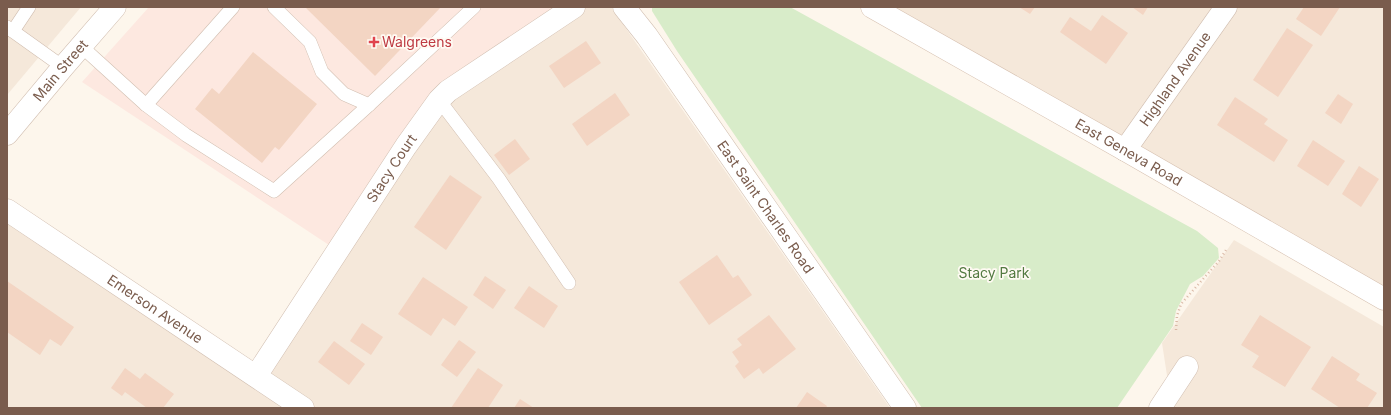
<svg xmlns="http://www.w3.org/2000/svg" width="1391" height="415" font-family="Inter,sans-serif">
<rect width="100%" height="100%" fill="#fdf6ec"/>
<!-- residential -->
<g fill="#f5e8da">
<polygon points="7,7 81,7 7,95"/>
<polygon points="577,7 611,7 890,408 7,408 7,218 256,377 443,95"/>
<polygon points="893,7 1215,7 1122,140"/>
<polygon points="1233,7 1384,7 1384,288 1136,145"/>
<polygon points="1234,240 1384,327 1384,408 1172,408 1162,343"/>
</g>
<!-- commercial -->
<polygon fill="#fde8e0" points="149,7 577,7 443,95 335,249 82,82"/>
<!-- green -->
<polygon fill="#d8ecc9" points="652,7 790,7 1197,231 1218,248 1219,258 1203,276 1190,284 1176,311 1173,326 1117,408 922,408 677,51 652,11"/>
<!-- building -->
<g fill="#f3d5c3">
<polygon points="305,7 441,7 375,76"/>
<polygon points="1019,7 1035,7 1030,14"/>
<polygon points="1132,7 1148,7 1143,15"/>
<polygon points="1304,7 1340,7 1321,36 1296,19"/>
<polygon points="1102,15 1128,33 1106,64 1060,32 1070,17 1091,31"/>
<polygon points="1287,28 1313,45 1278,97 1253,80"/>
<polygon points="586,41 601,63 564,88 549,66"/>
<polygon points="253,52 317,104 279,150 275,147 262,163 195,109 212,88 219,94"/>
<polygon points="615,93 630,115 587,146 572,124"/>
<polygon points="1338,94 1353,104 1341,124 1325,113"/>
<polygon points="1235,97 1268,119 1264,124 1288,140 1274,162 1217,125"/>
<polygon points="515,139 530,159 509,175 494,155"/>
<polygon points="1313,140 1345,161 1328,186 1297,166"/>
<polygon points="1359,166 1379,179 1361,207 1342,194"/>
<polygon points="450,175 482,197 446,250 414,227"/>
<polygon points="717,255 733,278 738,275 752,295 709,325 679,282"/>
<polygon points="485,276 506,290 493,309 473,295"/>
<polygon points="423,277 468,307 455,326 443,318 431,336 398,314"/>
<polygon points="7,281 74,327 61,346 50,339 40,355 7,332"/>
<polygon points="529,286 558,306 544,328 514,308"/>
<polygon points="769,315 796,349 763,374 759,368 744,379 735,366 739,362 732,352 742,345 737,339"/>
<polygon points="1260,315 1311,347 1285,387 1252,367 1259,356 1241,345"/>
<polygon points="362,323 383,337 371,355 350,341"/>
<polygon points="459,340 476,352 457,377 441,365"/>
<polygon points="334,341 365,364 349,385 318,362"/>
<polygon points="1332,356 1360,374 1356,380 1377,393 1367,408 1340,408 1311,389"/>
<polygon points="125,368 140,379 145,373 174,394 163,408 147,408 125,392 122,396 111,388"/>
<polygon points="478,368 503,385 488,408 451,408"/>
<polygon points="807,392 827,406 826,408 796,408"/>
<polygon points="520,399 534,408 514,408"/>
</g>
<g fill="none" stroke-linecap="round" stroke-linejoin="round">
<!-- service casing -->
<g stroke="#d1beb0" stroke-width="14">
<g id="service">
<polyline points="274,7 310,42 322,72 344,94 369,105"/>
<polyline points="7,27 63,67"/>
<polyline points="13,31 29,7"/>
<polyline points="81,46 146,105 186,135 274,191 369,105 474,7"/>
<polyline points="439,100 499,179 569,283"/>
<polyline points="146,105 233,7"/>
</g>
</g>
<!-- minor casing -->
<g stroke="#d1beb0" stroke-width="23">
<g id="minor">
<path id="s1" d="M1125,150l101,-143"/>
<path id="s2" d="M7,210l296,198"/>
<path id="s3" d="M256,376l150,-230 33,-46 9,-9 126,-84"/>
<polyline points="1160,408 1187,367"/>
</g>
</g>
<!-- tertiary casing -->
<g stroke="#d1beb0" stroke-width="23">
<g id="tertiary">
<path id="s4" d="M624,7l23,29 258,372"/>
<path id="s5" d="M7,134l56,-67 52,-60"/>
</g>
</g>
<!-- secondary casing -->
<g stroke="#d6c0b0" stroke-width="23">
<g id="secondary">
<path id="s6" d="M872,7l253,143 259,149"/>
</g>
</g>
<!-- path -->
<polyline stroke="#d9b8a5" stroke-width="2.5" stroke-dasharray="1 3" stroke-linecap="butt" points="1176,330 1177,316 1181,304 1219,261 1226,250"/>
<!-- service -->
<use href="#service" stroke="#fff" stroke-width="13"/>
<!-- minor -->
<use href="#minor" stroke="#fff" stroke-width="22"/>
<!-- tertiary -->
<use href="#tertiary" stroke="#fff" stroke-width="22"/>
<!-- secondary -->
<use href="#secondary" stroke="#fff" stroke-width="22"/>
</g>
<!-- markers -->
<path fill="#e0444e" stroke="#fffaf3" stroke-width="1.5" d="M372 36h4v4h4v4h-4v4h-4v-4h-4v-4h4z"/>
<g text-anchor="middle" stroke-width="3.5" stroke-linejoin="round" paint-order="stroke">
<!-- health labels -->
<g font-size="14" fill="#be3a42" stroke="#fffaf3" text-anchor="start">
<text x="382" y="47">Walgreens</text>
</g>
<!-- street labels -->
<g font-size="14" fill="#7a5c4d" stroke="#fffaf3">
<text dy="5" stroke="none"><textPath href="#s5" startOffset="83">Main Street</textPath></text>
<text dy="5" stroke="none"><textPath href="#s1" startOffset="87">Highland Avenue</textPath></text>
<text dy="5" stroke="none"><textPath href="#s6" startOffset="295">East Geneva Road</textPath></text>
<text dy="5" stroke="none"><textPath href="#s3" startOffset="248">Stacy Court</textPath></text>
<text dy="5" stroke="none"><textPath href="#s4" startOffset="245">East Saint Charles Road</textPath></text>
<text dy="5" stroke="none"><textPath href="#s2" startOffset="178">Emerson Avenue</textPath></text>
</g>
<!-- park labels -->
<g font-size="14" fill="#537a41" stroke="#fffaf3">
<text x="994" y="278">Stacy Park</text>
</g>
</g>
<!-- border -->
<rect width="1391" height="415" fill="none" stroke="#7a5c4d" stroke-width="16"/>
</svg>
